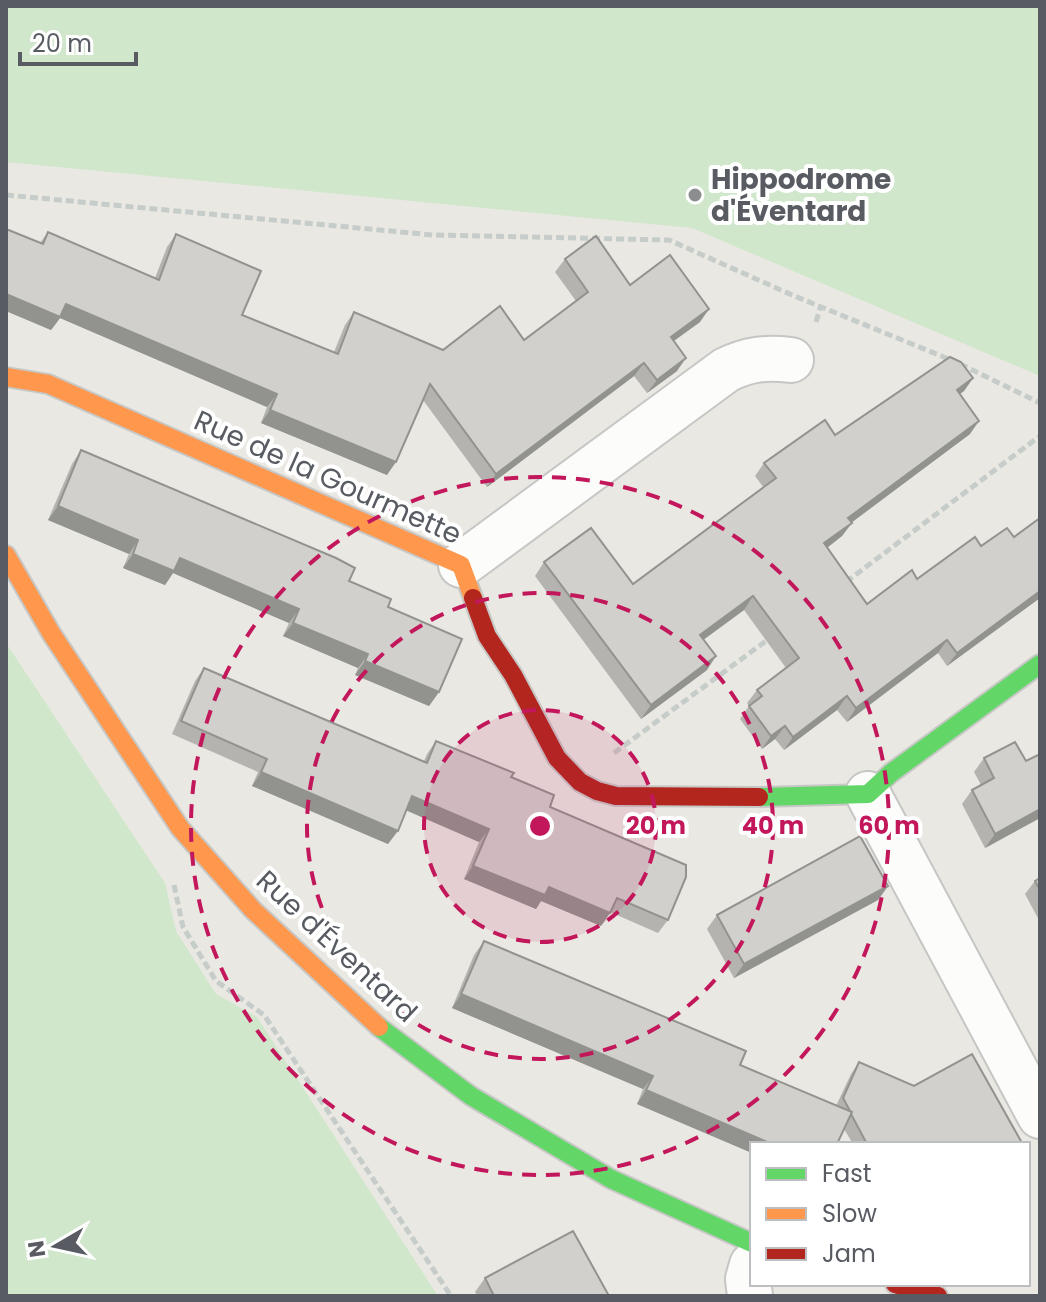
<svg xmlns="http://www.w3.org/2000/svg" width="1046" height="1302" font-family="Poppins,sans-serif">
<rect width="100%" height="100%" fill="#eae8e2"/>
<!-- pitch -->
<g fill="#d0e7cc">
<polygon points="6,6 1040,6 1040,376 692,228 6,162"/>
<polygon points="6,643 165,883 176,931 216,994 257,1017 438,1296 6,1296"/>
</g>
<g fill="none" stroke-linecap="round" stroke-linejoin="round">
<!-- street casing -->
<g stroke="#c6c6c5" stroke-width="48">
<g id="street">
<path d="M461,565l265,-195c22,-11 40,-13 65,-10"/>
<polyline points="868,794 1040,1116"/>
<polyline points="750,1296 748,1279 752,1265"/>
</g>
</g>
<!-- fast casing -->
<g stroke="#c7c7c6" stroke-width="22">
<g id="fast">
<polyline points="759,797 868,794 891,773 1040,664"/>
<polyline points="379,1027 471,1096 611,1179 752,1243"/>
</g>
</g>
<!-- slow casing -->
<g stroke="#c7c7c6" stroke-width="22">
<g id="slow">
<polyline points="6,377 48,384 461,565 473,598"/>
<polyline points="6,555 51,633 180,828 253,910 379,1027"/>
</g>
</g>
<!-- jam casing -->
<g stroke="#c7c7c6" stroke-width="22">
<g id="jam">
<polyline points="473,598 487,636 513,675 557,758 580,782 597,791 616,796 759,797"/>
<polyline points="895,1284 938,1296"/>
</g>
</g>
<!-- path -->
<g stroke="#c5ccc9" stroke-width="5" stroke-dasharray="8 4" stroke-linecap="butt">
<polyline points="6,195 433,235 669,240 792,295 951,360"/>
<polyline points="816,322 821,305"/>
<polyline points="960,364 1040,403"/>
<polyline points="846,582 1040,436"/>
<polyline points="614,753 770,638"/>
<polyline points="174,885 183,927 216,981 264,1015 451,1296"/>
</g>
<!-- street -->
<use href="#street" stroke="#fcfcfb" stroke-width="44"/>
<!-- fast -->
<use href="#fast" stroke="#63d668" stroke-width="18"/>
<!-- slow -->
<use href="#slow" stroke="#ff974d" stroke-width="18"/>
<!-- jam -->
<use href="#jam" stroke="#b3261e" stroke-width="18"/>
</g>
<!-- wall -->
<g fill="#b4b3af">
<polygon points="6,229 40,243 48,232 155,278 167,247 176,234 242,315 334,352 345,325 354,312 443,350 524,340 576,301 555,272 565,259 630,285 700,322 674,341 677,371 647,393 634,376 487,487 423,400 387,475 261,423 267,407 60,318 51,330 6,311"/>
<polygon points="973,378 964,391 960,394 970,434 851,522 842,536 827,548 867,604 981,546 1014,537 1040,518 1040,598 947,666 938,653 847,722 837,710 784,750 775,739 762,749 740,719 749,706 747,703 757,690 786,668 744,610 704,639 707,670 641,719 535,576 544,562 633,584 764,488 755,476 764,463 835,435"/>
<polygon points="81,450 349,581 388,607 439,692 429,706 355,675 358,668 283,636 289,623 173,573 165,585 123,568 129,554 48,520 72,464"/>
<polygon points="204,668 424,761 427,754 436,741 511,777 550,807 668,920 658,933 610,912 601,926 541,901 536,909 464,879 479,842 406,810 388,844 252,786 258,772 172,734 195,681"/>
<polygon points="1040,754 1040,818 985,848 962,804 972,790 981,785 974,772 984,758 1026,761"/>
<polygon points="1040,878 1040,922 1025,894 1035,881"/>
<polygon points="888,886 878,900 734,978 707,929 717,915"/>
<polygon points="484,941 740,1065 836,1106 851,1074 859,1062 1021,1144 853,1144 844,1129 752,1144 752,1153 637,1104 643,1089 452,1008 474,955"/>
<polygon points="485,1278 609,1296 478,1296 475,1292"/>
</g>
<!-- shaded-wall -->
<g fill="#92928f">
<polygon points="6,294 66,304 277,394 267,407 60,318 51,330 6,311"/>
<polygon points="709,309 700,322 661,350 671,337"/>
<polygon points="686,358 677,371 647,393 657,380"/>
<polygon points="644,363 634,376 487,487 496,474"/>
<polygon points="973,378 964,391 947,403 957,390"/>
<polygon points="270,410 396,462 387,475 261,423"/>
<polygon points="979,421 970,434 839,532 848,518"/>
<polygon points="58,506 138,540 129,554 48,520"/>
<polygon points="852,523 842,536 815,557 824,543"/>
<polygon points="133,554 180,558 299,609 289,623 173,573 165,585 123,568"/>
<polygon points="1040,591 1040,598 947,666 957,653"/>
<polygon points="753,596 744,610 691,649 700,635"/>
<polygon points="293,623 368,654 358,668 283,636"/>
<polygon points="947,640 938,653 847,722 856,708"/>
<polygon points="716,656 707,670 641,719 651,705"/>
<polygon points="365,661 439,692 429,706 355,675"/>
<polygon points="847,696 837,710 784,750 793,737"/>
<polygon points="785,726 775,739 762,749 771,736"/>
<polygon points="261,772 398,831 388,844 252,786"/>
<polygon points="412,796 489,829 479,842 403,809"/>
<polygon points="1040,809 1040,818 985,848 995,834"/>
<polygon points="473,866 549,887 610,913 601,926 541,901 536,909 464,879"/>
<polygon points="888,886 878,900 734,978 744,964"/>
<polygon points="461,994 653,1076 643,1089 452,1008"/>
<polygon points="646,1090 772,1144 752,1144 752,1153 637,1104"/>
</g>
<!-- building -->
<g fill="#d1d0cc" stroke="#92928f" stroke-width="2">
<polygon points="6,229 43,244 48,232 159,280 176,234 261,271 242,315 338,354 354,312 443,350 500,306 524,340 588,292 565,259 596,236 630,285 670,255 709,309 671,337 686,358 657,380 644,363 496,474 430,384 396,462 270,410 277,394 66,304 60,317 6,294"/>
<polygon points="950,357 961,362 973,378 957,390 979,421 848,518 852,523 824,543 867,604 912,570 917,579 975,537 981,546 1007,528 1014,537 1040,518 1040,591 957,653 947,640 856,708 847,696 793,737 785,726 771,736 749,706 762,696 757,690 799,658 753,596 700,635 716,656 651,705 544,562 591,528 633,584 776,478 764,463 825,420 835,435"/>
<polygon points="81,450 336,558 355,568 349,581 391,599 388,607 462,639 439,692 365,661 368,654 293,623 299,609 180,558 174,571 133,554 138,540 58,506"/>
<polygon points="204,668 427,763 436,741 514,773 511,777 554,795 550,807 686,865 686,877 668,920 617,898 610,913 549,887 545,895 473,866 489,829 412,796 398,831 261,772 267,759 181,721"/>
<polygon points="1015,742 1026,761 1040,754 1040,809 995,834 972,790 994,778 984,758"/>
<polygon points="860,836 888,886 744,964 717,915"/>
<polygon points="1040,878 1040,890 1035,881"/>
<polygon points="484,941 746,1051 740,1065 852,1112 837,1144 772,1144 646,1090 653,1076 461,994"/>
<polygon points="972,1054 1022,1143 867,1144 851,1114 852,1112 850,1111 843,1098 859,1062 914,1086"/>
<polygon points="573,1231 609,1296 494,1296 485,1278"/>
</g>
<!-- distance rings -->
<circle cx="540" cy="826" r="116" fill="#c2185b" fill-opacity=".12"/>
<g fill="none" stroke="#c2185b" stroke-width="4" stroke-dasharray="14 10">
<circle cx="540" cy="826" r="116"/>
<circle cx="540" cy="826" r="233"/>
<circle cx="540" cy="826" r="349"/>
</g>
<!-- markers -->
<circle fill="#8b8d8f" stroke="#fff" stroke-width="3" cx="695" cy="195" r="8"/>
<g text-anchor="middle" stroke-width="8" stroke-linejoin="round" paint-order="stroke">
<!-- poi labels -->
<g font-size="28" font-weight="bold" fill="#585c62" stroke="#fff" text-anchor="start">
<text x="711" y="189">Hippodrome<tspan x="711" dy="32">d'Éventard</tspan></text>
</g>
<!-- street labels -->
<g font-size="28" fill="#585c62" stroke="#fff">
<text transform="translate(328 477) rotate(24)" y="10">Rue de la Gourmette</text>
<text transform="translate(337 946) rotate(43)" y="10">Rue d'Éventard</text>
</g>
</g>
<circle cx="540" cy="826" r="12" fill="#c2185b" stroke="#fff" stroke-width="4"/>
<g font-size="24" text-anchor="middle" font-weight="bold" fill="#c2185b" stroke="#fff" stroke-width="8" stroke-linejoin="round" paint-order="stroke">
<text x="656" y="834">20 m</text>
<text x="773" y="834">40 m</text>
<text x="889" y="834">60 m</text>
</g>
<!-- border -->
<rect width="1046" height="1302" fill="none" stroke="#585c62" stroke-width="16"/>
<!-- legend -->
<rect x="750" y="1142" width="280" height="144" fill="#ffffff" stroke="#bcbec0" stroke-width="2"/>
<rect x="766" y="1168" width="40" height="12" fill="#63d668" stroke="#bcbec0" stroke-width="2"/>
<text x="822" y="1182" font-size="24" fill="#585c62">Fast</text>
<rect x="766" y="1208" width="40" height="12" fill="#ff974d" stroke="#bcbec0" stroke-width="2"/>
<text x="822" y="1222" font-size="24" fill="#585c62">Slow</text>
<rect x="766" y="1248" width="40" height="12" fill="#b3261e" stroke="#bcbec0" stroke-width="2"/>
<text x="822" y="1262" font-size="24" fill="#585c62">Jam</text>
<!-- north arrow -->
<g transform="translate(56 1246) rotate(261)" stroke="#ffffff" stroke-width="6" paint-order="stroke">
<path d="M0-6L14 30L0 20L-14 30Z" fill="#585c62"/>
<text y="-12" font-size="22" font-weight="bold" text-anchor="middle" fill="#585c62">N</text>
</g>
<!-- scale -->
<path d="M20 52v12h116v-12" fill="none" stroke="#585c62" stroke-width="4"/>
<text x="32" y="52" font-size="24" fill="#585c62" stroke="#ffffff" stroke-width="6" paint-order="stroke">20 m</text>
</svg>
